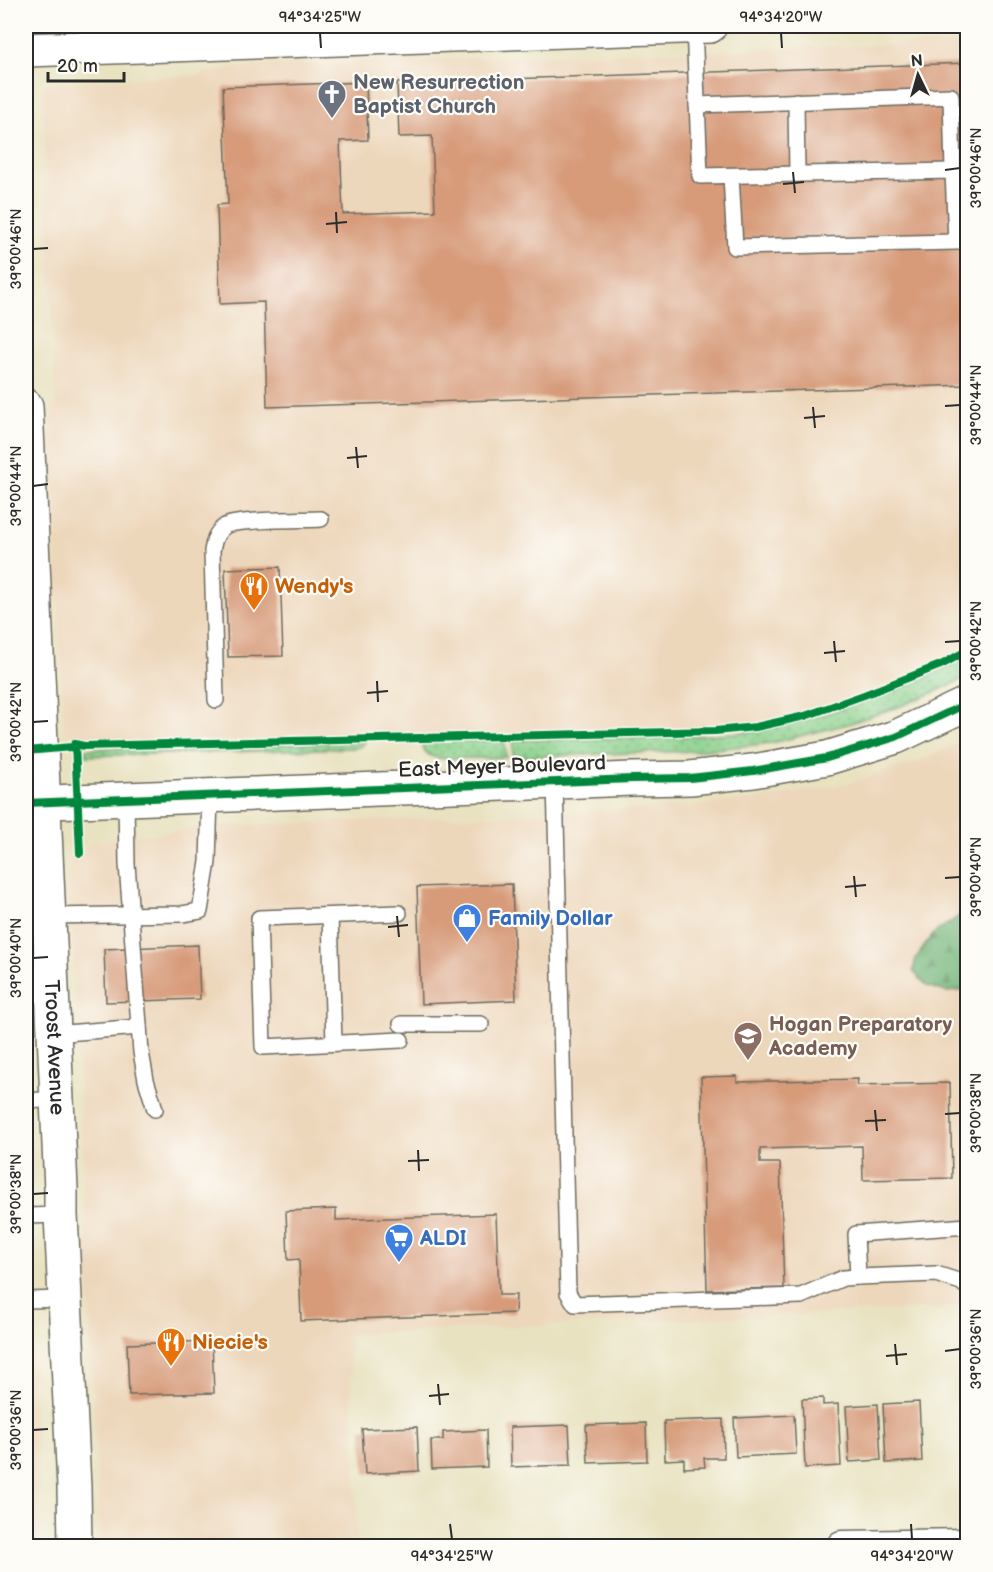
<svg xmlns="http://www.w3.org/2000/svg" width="993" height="1572" font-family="'Balsamiq Sans',sans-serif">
<defs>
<pattern id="grass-dots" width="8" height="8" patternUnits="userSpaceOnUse" patternTransform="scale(1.5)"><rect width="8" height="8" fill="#88cf89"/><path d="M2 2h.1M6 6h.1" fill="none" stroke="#6fa870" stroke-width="1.8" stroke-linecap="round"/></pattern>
<pattern id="forest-firs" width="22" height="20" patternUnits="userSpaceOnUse" patternTransform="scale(1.5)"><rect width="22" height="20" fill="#6eb275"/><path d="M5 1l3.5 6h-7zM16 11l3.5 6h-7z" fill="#5b9160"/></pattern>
</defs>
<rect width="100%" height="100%" fill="#fdfcf7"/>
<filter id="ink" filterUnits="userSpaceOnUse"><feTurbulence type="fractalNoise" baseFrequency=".0167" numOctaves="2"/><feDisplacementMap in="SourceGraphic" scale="12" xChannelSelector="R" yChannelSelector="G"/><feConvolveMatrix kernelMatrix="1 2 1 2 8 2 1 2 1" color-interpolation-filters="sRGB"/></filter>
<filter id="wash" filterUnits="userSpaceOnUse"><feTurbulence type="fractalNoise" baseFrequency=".008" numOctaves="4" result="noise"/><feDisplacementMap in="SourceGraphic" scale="24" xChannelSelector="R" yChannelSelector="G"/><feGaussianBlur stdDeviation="1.35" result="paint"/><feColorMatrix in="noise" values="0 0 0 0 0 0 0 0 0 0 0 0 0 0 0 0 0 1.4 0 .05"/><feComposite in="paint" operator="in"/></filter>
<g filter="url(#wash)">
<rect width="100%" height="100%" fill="#e8e2c0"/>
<!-- built -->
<g fill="#edd7bb">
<polygon points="967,42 967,646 945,660 854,696 787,717 727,727 663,730 327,736 85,744 73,734 64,734 50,433 56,402 43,95 43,87 49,83 193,75 252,65"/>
<polygon points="967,739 967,1307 349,1334 358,1541 205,1546 105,1546 100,1537 69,875 72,858 92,842 214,826 584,812 696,806 772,797 846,784 918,761"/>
<polygon points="26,1225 41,1538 36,1546 26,1546"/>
</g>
<!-- grass -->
<g fill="url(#grass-dots)" stroke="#5a7d5a" stroke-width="1.5">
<polygon points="967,657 967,676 949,686 901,706 848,724 772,743 696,751 513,757 513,744 516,740 695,736 747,732 785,725 816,717 889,693 924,679"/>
<path d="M430,741h70l5,3 1,13c-12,1 -23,1 -35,1 -14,0 -50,6 -49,-16z"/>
<polygon points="365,742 362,746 354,748 86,756 86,749"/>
</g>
<!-- forest -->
<polygon fill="url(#forest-firs)" stroke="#4c6e50" stroke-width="1.5" points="967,902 967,990 946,992 927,986 913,971 916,958 933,934 959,916"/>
<g id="blocks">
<!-- building -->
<g fill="#d79b7a">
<polygon points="968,63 968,385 267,407 264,302 220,304 217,205 228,204 223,87 366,82 368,140 340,141 343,214 435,211 432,136 399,137 397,83"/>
<polygon points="280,567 283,656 228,657 225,569"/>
<polygon points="512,884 516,1000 421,1004 417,887"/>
<polygon points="198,945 200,999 106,1002 104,949"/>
<polygon points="737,1076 737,1082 858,1079 857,1085 950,1083 952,1178 863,1180 862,1146 760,1149 760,1163 780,1163 784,1288 707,1290 701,1077"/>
<polygon points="336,1209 336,1220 496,1214 499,1295 516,1295 515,1313 301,1321 299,1259 288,1260 286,1211"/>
<polygon points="212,1341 214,1393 129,1395 127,1344"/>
<polygon points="823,1398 823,1405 838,1404 841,1466 805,1468 802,1399"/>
<polygon points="919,1402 922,1461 886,1463 883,1404"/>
<polygon points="878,1404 881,1460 849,1462 846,1406"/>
<polygon points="794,1415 796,1454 736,1457 734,1418"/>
<polygon points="723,1419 724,1458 704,1458 705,1467 684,1468 684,1459 665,1460 664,1421"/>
<polygon points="646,1423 647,1461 588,1463 586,1425"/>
<polygon points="569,1425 571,1465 511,1467 510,1427"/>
<polygon points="417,1427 419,1471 365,1474 362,1429"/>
<polygon points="486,1430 487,1467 432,1469 431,1440 443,1440 443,1432"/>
</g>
</g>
</g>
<g filter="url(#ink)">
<use href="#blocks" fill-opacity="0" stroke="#6d6b5f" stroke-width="1.5"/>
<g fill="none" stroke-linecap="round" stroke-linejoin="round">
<!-- lane casing -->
<g stroke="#6d6b5f" stroke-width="18">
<g id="lane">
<path d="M694,26l6,150c84,-2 169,-3 253,-5l3,71 -221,5 -4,-71"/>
<polyline points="796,101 797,174"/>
<polyline points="697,105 951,96 953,171"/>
<path d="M216,700l-4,-149c2,-10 3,-18 13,-25 11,-7 78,-6 96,-7"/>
<polyline points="555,782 568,1293 575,1304 801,1296 843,1278 858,1277 936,1274 961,1282 968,1288"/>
<polyline points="126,799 127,864 141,1052 146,1080 155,1109"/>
<polyline points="399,913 259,918 263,1047 401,1040"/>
<polyline points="49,916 182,914 200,911 208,862 210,796"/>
<polyline points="330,916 334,1043"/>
<polyline points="26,928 50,927"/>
<polyline points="401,1024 481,1024"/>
<polyline points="54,1034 139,1027"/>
<polyline points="26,1101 57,1099"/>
<polyline points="26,1216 61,1215"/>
<polyline points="858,1277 856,1234 968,1226"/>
<polyline points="26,1300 65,1299"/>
</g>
</g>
<!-- street casing -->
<g stroke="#6d6b5f" stroke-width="33">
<polyline id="street" points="842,1546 968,1544"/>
</g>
<!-- secondary casing -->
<g stroke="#6d6b5f" stroke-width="36">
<g id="secondary">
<polyline points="26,50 710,26"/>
<path id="s1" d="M26,406l35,783v26l13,272 1,59"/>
<polyline points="26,803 632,779 690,778 753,771 827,758 896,737 968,703"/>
</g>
</g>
<!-- lane -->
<use href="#lane" stroke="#fff" stroke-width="15"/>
<!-- street -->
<use href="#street" stroke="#fff" stroke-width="30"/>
<!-- secondary -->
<use href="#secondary" stroke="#fff" stroke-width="33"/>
<!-- cycleway casing -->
<g stroke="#fdfcf7" stroke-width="11">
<g id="cycleway">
<polyline points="75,744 84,746 715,731 756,727 805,716 864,695 943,664 968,650"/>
<polyline points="26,751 72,747 75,744 80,853"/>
<polyline points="26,803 632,779 690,778 753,771 827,758 896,737 968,703"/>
</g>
</g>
<!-- cycleway -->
<use href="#cycleway" stroke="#00873e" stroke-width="8"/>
</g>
</g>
<!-- ticks -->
<path fill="none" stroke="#2b2b2b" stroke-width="2" d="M320,33l1,15M781,33l1,15M945,170l15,-2M793,172l2,21M783,184l21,-2M336,212l1,21M326,224l21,-2M33,249l15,-1M945,406l15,-1M813,407l2,21M804,418l21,-2M356,447l2,21M347,458l20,-2M33,486l15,-2M834,641l2,21M945,642l15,-1M824,653l21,-2M377,681l1,21M367,693l21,-2M33,722l15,-1M854,876l2,21M945,878l15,-1M845,887l21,-2M397,916l2,21M388,927l20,-2M33,958l15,-1M875,1110l2,21M945,1114l15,-1M865,1121l21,-1M418,1150l1,21M408,1161l21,-1M33,1194l15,-1M895,1344l2,21M945,1351l15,-2M886,1356l21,-2M438,1384l2,21M429,1396l20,-2M33,1430l15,-1M450,1524l2,15M911,1524l1,15"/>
<!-- icons -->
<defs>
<g id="church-pin" transform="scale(1.5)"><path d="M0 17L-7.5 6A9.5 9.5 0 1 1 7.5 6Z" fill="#6b7280" stroke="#fdfcf7"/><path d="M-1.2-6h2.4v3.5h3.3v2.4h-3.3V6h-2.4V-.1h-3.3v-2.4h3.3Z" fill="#fff"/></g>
<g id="restaurant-pin" transform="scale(1.5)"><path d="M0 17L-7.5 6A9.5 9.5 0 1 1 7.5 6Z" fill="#e8710a" stroke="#fdfcf7"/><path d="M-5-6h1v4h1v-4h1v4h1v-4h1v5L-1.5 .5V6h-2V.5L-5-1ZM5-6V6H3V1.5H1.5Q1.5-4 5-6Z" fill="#fff"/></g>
<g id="shop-pin" transform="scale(1.5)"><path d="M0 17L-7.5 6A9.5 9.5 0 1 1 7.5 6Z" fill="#3f7fe0" stroke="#fdfcf7"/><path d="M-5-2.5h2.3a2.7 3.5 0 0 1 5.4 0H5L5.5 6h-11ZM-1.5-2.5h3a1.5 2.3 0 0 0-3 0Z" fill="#fff"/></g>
<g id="school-pin" transform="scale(1.5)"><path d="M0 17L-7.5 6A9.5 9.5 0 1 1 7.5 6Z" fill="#8d6e63" stroke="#fdfcf7"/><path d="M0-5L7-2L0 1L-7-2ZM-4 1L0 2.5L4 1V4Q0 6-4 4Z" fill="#fff"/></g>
<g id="supermarket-pin" transform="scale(1.5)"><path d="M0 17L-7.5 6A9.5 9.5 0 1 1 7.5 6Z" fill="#3f7fe0" stroke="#fdfcf7"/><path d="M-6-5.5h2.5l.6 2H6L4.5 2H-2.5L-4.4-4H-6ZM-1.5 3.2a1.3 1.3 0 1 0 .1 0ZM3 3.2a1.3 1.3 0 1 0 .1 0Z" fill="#fff"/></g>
</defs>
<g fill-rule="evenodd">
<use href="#church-pin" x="332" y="94"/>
<use href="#restaurant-pin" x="254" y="586"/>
<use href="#shop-pin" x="467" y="918"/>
<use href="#school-pin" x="748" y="1036"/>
<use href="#supermarket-pin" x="399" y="1238"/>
<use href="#restaurant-pin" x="171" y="1342"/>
</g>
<g text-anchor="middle" stroke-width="4.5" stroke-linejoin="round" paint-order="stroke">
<!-- worship labels -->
<g font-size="21" font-weight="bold" fill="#5b616d" stroke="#fdfcf7" text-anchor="start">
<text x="353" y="89">New Resurrection<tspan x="353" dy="24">Baptist Church</tspan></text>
</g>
<!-- food labels -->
<g font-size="21" font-weight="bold" fill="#c56008" stroke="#fdfcf7" text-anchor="start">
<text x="275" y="593">Wendy's</text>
<text x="192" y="1349">Niecie's</text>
</g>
<!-- street labels -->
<g font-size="21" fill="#2b2b2b" stroke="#fdfcf7">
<text transform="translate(502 766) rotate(-2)" y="7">East Meyer Boulevard</text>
<text dy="7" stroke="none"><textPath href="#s1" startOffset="642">Troost Avenue</textPath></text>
</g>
<!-- shop labels -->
<g font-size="21" font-weight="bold" fill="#366cbe" stroke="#fdfcf7" text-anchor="start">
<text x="488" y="925">Family Dollar</text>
<text x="420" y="1245">ALDI</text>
</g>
<!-- education labels -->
<g font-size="21" font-weight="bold" fill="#785e54" stroke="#fdfcf7" text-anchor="start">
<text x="769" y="1031">Hogan Preparatory<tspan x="769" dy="24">Academy</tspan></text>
</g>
</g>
<!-- margin -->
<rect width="993" height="1572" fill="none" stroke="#fdfcf7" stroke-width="66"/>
<!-- north arrow -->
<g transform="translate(918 75) rotate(355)" stroke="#fdfcf7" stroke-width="4.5" paint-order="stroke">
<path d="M0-4.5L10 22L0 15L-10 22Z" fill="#2b2b2b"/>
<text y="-9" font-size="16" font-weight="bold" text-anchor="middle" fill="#2b2b2b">N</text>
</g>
<!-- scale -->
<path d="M48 72v9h76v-9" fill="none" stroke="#2b2b2b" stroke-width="3"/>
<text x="57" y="72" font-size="18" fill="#2b2b2b" stroke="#fdfcf7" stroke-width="4.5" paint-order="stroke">20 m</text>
<rect x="33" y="33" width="927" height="1506" fill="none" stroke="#2b2b2b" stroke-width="2"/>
<g font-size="15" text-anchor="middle" fill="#2b2b2b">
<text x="320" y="22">94°34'25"W</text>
<text x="781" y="22">94°34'20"W</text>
<text transform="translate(976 168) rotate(-90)" y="5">39°00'46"N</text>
<text transform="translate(16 249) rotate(-90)" y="5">39°00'46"N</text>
<text transform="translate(976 405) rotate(-90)" y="5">39°00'44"N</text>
<text transform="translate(16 486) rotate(-90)" y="5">39°00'44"N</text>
<text transform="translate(976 641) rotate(-90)" y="5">39°00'42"N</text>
<text transform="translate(16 722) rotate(-90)" y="5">39°00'42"N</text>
<text transform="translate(976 877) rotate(-90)" y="5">39°00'40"N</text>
<text transform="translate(16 958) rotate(-90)" y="5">39°00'40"N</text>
<text transform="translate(976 1113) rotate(-90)" y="5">39°00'38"N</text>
<text transform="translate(16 1194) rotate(-90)" y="5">39°00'38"N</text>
<text transform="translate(976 1349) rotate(-90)" y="5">39°00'36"N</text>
<text transform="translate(16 1430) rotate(-90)" y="5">39°00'36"N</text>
<text x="452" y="1561">94°34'25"W</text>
<text x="912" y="1561">94°34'20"W</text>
</g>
</svg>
